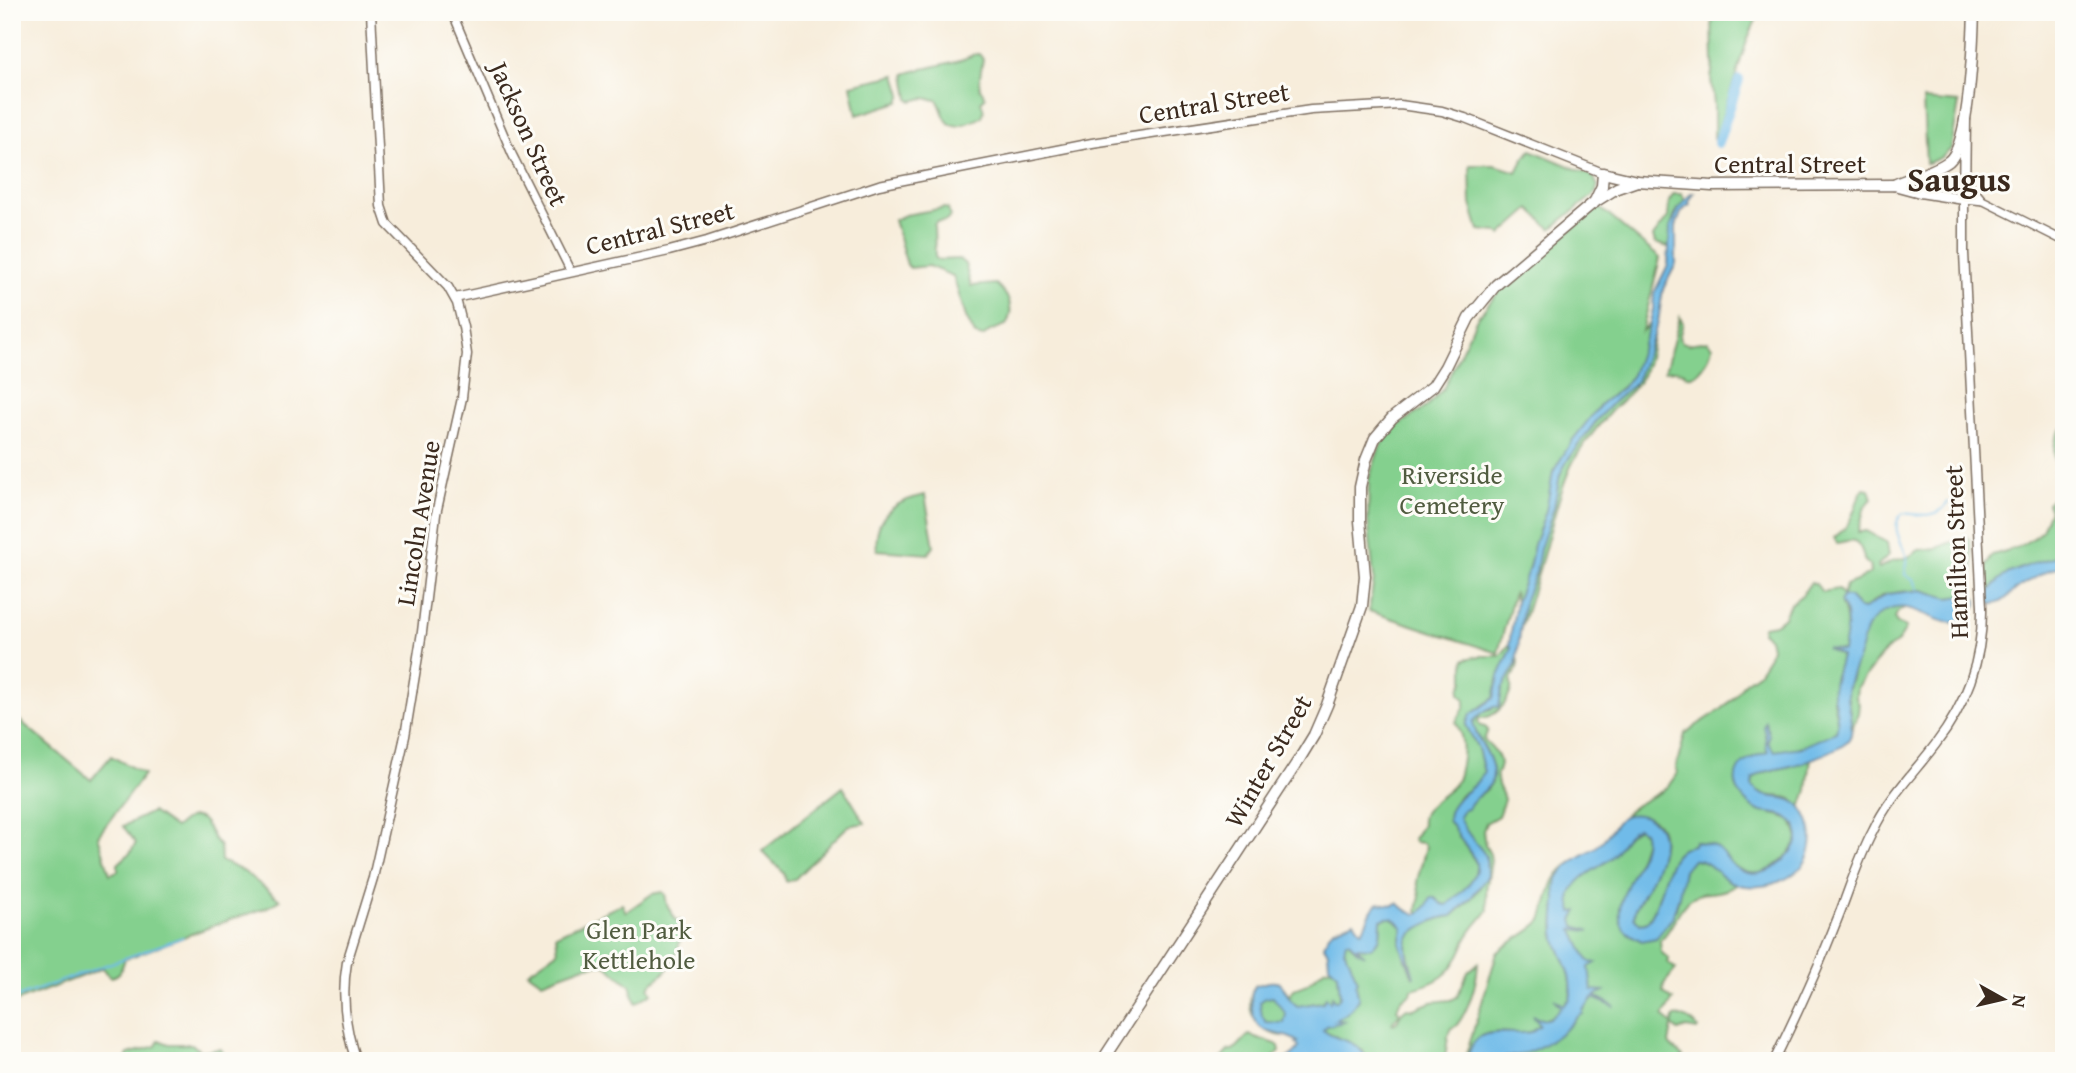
<svg xmlns="http://www.w3.org/2000/svg" width="2076" height="1073" font-family="'Gentium Book Plus',serif">
<rect width="100%" height="100%" fill="#fdfcf7"/>
<filter id="ink" filterUnits="userSpaceOnUse"><feTurbulence type="fractalNoise" baseFrequency=".0143" numOctaves="2"/><feDisplacementMap in="SourceGraphic" scale="14" xChannelSelector="R" yChannelSelector="G"/><feConvolveMatrix kernelMatrix="1 2 1 2 8 2 1 2 1" color-interpolation-filters="sRGB"/></filter>
<filter id="wash" filterUnits="userSpaceOnUse"><feTurbulence type="fractalNoise" baseFrequency=".00686" numOctaves="4" result="noise"/><feDisplacementMap in="SourceGraphic" scale="28" xChannelSelector="R" yChannelSelector="G"/><feGaussianBlur stdDeviation="1.57" result="paint"/><feColorMatrix in="noise" values="0 0 0 0 0 0 0 0 0 0 0 0 0 0 0 0 0 1.4 0 .05"/><feComposite in="paint" operator="in"/></filter>
<g filter="url(#wash)">
<rect width="100%" height="100%" fill="#f7eddb"/>
<!-- green -->
<g fill="#84d08e" stroke="#607d56" stroke-width="2">
<polygon points="1712,12 1747,12 1757,18 1748,38 1714,142 1714,104 1711,79 1713,64"/>
<path d="M974,54h5l4,5c-1,7 -5,24 -3,29 1,3 4,6 5,9l-4,5c7,15 -1,17 -14,21 -6,2 -11,4 -17,1 -8,-6 -7,-17 -13,-24l-13,-2 -12,3 -3,-2 -4,-25c16,-6 59,-12 69,-20z"/>
<polygon points="896,75 902,95 899,102 857,115 851,85"/>
<polygon points="1923,100 1959,103 1951,149 1942,157 1926,164"/>
<polygon points="1531,150 1593,176 1598,186 1595,194 1551,229 1530,209 1501,235 1497,232 1479,230 1471,204 1470,165 1495,165 1517,172 1523,160"/>
<path d="M1674,194h8l3,6c-15,18 -13,26 -17,47l-13,-4 -2,-6 15,-20 1,-16z"/>
<polygon points="1599,207 1660,258 1642,331 1650,323 1649,327 1634,371 1627,383 1602,403 1572,441 1553,472 1548,505 1534,545 1529,568 1516,602 1514,592 1498,653 1369,611 1374,579 1368,520 1369,479 1379,449 1391,430 1426,407 1443,389 1477,318 1495,296 1521,270"/>
<path d="M944,208l4,1 2,8 -4,4 -10,1 -2,4 1,31 3,3 21,-1 6,5 6,22 25,-2c13,11 19,25 10,41l-16,6 -7,6 -8,-2 -9,-18 -13,-41 -25,-10 -18,2 -3,-3 -13,-45 11,-5z"/>
<path d="M1680,317l3,6 -4,15 3,4 6,2 19,-3 5,5c-1,10 -13,33 -25,30 -2,-1 -3,-3 -5,-4 -6,-3 -11,-2 -17,-1z"/>
<path d="M1654,332c-3,16 -5,32 -13,46 -7,13 -19,22 -29,32 -14,16 -29,34 -39,52 -8,15 -13,34 -18,51 -12,42 -22,83 -37,123l6,-34 12,-30 3,-23 15,-42 5,-28 3,-11 38,-52 14,-15 19,-16z"/>
<path d="M2064,427v128c-29,11 -58,12 -77,40l-1,-27 6,-13 24,-7 19,-11 7,-7 8,-20 -3,-7c24,-18 -7,-56 17,-76z"/>
<path d="M1864,488l5,1 3,10 -7,7 -7,26 8,-1 21,12 2,12 -11,10 1,3 13,-7 16,-4 11,-7 18,-2 29,-12 4,4c2,11 4,26 3,37 -1,7 -3,11 -3,18l-22,3 -26,-8 -22,2 -17,3 -19,14 -5,-1 -10,-11 -8,8c9,14 5,31 2,46l-15,-2 13,7c-3,14 -8,27 -8,41 0,13 7,22 3,35 -9,6 -28,13 -39,16 -10,2 -21,2 -32,5 -30,9 -41,31 -13,53 11,9 27,7 40,14l6,19c-10,22 -38,46 -62,28 -8,-5 -12,-15 -20,-20 -6,-4 -14,-3 -21,-6l-2,4c-33,5 -27,55 -47,78l-6,1 -6,-7 1,-8c11,-18 49,-82 11,-92 -7,-2 -15,0 -22,-1 17,-21 38,-15 53,-43l-1,-5 9,-34 6,-5 31,-20 12,-12 11,-15 13,-9 11,-17 2,-9 -2,-9 -7,-6 1,-6 12,-2 9,-7 6,-13 12,-9 9,-13 5,2 6,8 16,-3 5,6 3,-10 13,-5 11,-7 1,-6 -7,-7c0,-5 -4,-17 -10,-19 -4,-2 -12,2 -17,2l-3,-5c4,-4 10,-8 13,-13 8,-11 9,-26 17,-37z"/>
<path d="M925,495l9,51 -6,8 -51,-4c-4,-34 17,-49 48,-55z"/>
<polygon points="1907,606 1897,613 1895,619 1897,623 1906,627 1906,629 1897,643 1890,647 1880,657 1857,687 1856,697 1859,704 1858,713 1852,729 1847,692 1853,670 1855,649 1873,616 1893,607"/>
<path d="M1509,645l2,1v4l-12,26 -5,22 -12,8 -16,19 12,23 6,24 -6,11 -20,14 -10,23 29,44 -3,16 -29,28 -21,2 -5,3 -2,-3 3,-14 -3,-15 9,-34 -3,-4 -9,-1 -1,-3 9,-14c-3,-19 21,-27 32,-40 4,-5 5,-10 6,-16 4,-18 4,-30 -4,-47l9,-16v-6l-5,-6v-5l4,-8v-19l1,-3 15,-3h20z"/>
<path d="M1517,657c3,10 -2,13 -5,21 -2,6 0,6 -1,12 -4,14 -16,28 -31,28l-2,3 2,5 5,1 3,3 -4,10c7,9 19,15 15,28 -2,9 -3,1 -2,11 0,8 6,13 7,21l-6,16 -12,7 -3,8 2,14 5,9 1,7 -5,29 2,20c-5,8 -12,14 -17,22 -5,6 -7,13 -10,19 -10,24 -24,32 -49,38l-1,5c-9,4 -12,6 -14,16l3,3 -8,10 1,1 4,-2 5,-10 5,-4 7,1 17,-7 20,-2 6,-3 11,-25 10,-9c-1,20 -9,47 -22,63l-5,2c-6,9 -2,22 -8,33h-76l-4,-10 -57,-30 51,-28 -1,-8 2,-5 -14,-21 1,-23 9,12 5,2 -2,-4 11,2 12,-10 1,-18c10,-5 15,-1 22,7l-3,18 13,32c-3,-25 -17,-39 12,-53 10,-4 16,-7 27,-8 17,-14 47,-41 30,-64 -5,-8 -19,-16 -23,-24 -2,-4 -3,-11 -4,-16 10,-7 22,-14 31,-22 19,-18 -6,-48 -14,-65l7,-11 20,-9 3,-16 14,-25z"/>
<path d="M12,711l6,5v3l73,61 20,-24 33,18 -46,62 12,38 8,-3v-7l12,-11 6,-10 -13,-17 29,-14 23,16c4,-3 8,-8 14,-10 18,-7 20,21 31,28l1,15 22,10 37,29c-15,11 -38,15 -56,22 -34,12 -66,25 -99,37 -4,10 -3,16 -15,18l-7,-9 -91,35z"/>
<path d="M1811,758l-4,32 -6,18c-2,-2 -7,-7 -9,-9 -14,-6 -28,2 -40,-13l1,-7c10,-9 21,-9 34,-12 8,-2 16,-6 24,-9z"/>
<polygon points="843,787 865,823 848,826 795,879 786,882 784,873 762,851"/>
<path d="M1638,828l6,5 1,7 -22,68 31,30h2c7,-10 16,-17 20,-29 5,-17 2,-37 16,-49 18,-1 28,16 43,24v2c-6,3 -11,5 -17,6 -9,2 -20,0 -28,7 -14,11 -17,31 -30,41l1,12 8,7 -2,3 9,7 -12,15 -1,8 10,8 -10,16 10,8 1,-7c11,-2 18,3 24,11l-1,2 -11,-2 -8,3 -6,-5 -3,18 14,13 -4,4h-195l3,-4 66,-18 27,-24 5,-7c-5,-24 -25,-105 -12,-123 6,-9 29,-24 38,-31 10,-8 15,-21 27,-26z"/>
<path d="M1572,862c-15,13 -16,21 -16,39 0,12 -3,22 -1,34 6,24 21,37 15,64l-6,6 -9,-5 6,7c-7,9 -14,15 -26,11l5,7 -9,7c-27,5 -57,-12 -64,29h-3l33,-108c14,-13 33,-19 45,-33 9,-24 6,-44 30,-58z"/>
<path d="M662,892l3,2 2,11 9,15 6,1c-1,16 -3,32 -12,45 -5,8 -15,13 -21,21l3,6 -16,10 -6,-18 -25,-21 -20,2 -43,16 -14,-10 30,-21 -2,-16 66,-31 4,8 26,-18z"/>
<path d="M1331,967l7,6 2,23 -2,5h-4l-1,-3 -3,4 -5,-1 -38,8 -1,14 -4,13c-25,-4 -40,-26 -27,-50 17,-6 26,-7 34,10l5,-7 13,-5 17,-15z"/>
<path d="M1249,1035l27,9 3,2 1,5 -10,10h-51l9,-10c10,-1 13,-10 21,-16z"/>
<polygon points="159,1040 169,1044 192,1044 200,1051 221,1049 226,1058 225,1061 125,1061 128,1054 156,1046"/>
</g>
<!-- water -->
<g fill="#70bbe9" stroke="#567284" stroke-width="2" fill-rule="evenodd">
<path d="M1691,193h3l-5,9 1,3 -4,2 -5,6 -5,13v38l-13,25 -5,33 -21,57 -4,6 -19,16 -14,15 -30,40 -10,18 -6,33 -14,42 -4,23 -12,30 -8,62 -14,25 -3,18c-9,-2 -19,7 -26,15 1,17 25,37 19,58 -4,13 -20,16 -24,29l-5,1 -4,7c5,15 18,26 27,39l1,21 -17,22 -18,17c-11,1 -17,4 -27,9 -27,12 -18,28 -11,52l-14,-32 3,-16c-5,-10 -12,-14 -22,-9l-1,18 -9,10 -15,-1 9,8 -9,-5 -6,-8 -4,-1 -2,9c7,9 8,21 14,30l-2,5 3,15 -13,14 -11,6 12,1 -20,5 -4,4c19,15 29,4 46,31h-86c7,-4 13,-8 16,-14l-3,-3 2,-2c-19,-14 -42,-1 -46,-34 -1,-9 -2,-13 3,-22 37,-14 24,10 43,20l25,-4 3,-5 4,5 2,-6 2,5h3l3,-5 -2,-23 -9,-8 -1,-13 -4,-6c6,-22 14,-16 30,-25l7,10 2,-1 9,-20 6,-7 15,2 5,-2c15,15 23,15 33,-5h4l7,6 5,1c11,-10 35,-28 28,-45l-27,-40c0,-24 28,-29 36,-48l-6,-24 -12,-23 4,-10 24,-17 5,-22 12,-26v-4l-2,-1 7,-43 13,-34 5,-23 12,-34 7,-39 19,-31 30,-38 21,-16 9,-12 17,-48 4,-18 1,-16 14,-28 2,-37 9,-20zM1273,997l13,17 -2,9 -18,-1 -4,-6 -2,-14 6,-4z"/>
<path d="M2064,555v10c-16,4 -31,14 -45,22 -11,8 -17,20 -33,17l-1,-7 14,-17 10,-7 28,-11z"/>
<path d="M1922,590l26,8 22,-3 7,5v6l-5,3 -3,9c-33,19 -54,-28 -90,-3 -4,3 -8,7 -11,11 -4,8 -5,17 -8,26 -4,13 -12,26 -13,40 -1,13 9,36 2,47 -7,10 -49,25 -62,28 -13,3 -24,3 -34,12l-1,7c14,19 37,3 51,24 8,14 11,25 7,41 -8,30 -51,42 -77,32 -16,-6 -23,-25 -41,-23l-8,10 -5,26 -7,22 -16,20 -14,3c-6,-3 -13,-6 -18,-12 -19,-28 30,-75 19,-98l-5,-3c-13,5 -16,18 -25,28 -13,13 -33,18 -41,35 -4,8 0,13 0,21l6,-1 -5,9 2,6 15,5 -17,-2 14,30 4,3 5,1 -7,4 3,23 12,1 -9,5 20,11 -22,-9 -10,12v4c-7,2 -10,9 -16,14 -22,19 -48,32 -77,30l-3,3h-20c7,-41 37,-24 64,-29l9,-7 -7,-9c14,7 18,3 28,-9l-7,-8 10,6 6,-6c6,-23 -8,-39 -14,-60 -3,-13 -1,-24 0,-37 0,-8 -2,-15 1,-21 8,-19 24,-24 39,-34 11,-8 22,-29 28,-31 9,-3 18,-1 26,3 30,17 -4,70 -15,90l-1,8 6,7 6,-1c21,-24 13,-72 47,-78l1,-4c7,3 15,2 22,6 8,5 12,14 19,20 24,18 54,-5 63,-27 0,-7 -2,-16 -7,-20 -9,-8 -22,-5 -32,-9 -20,-9 -35,-36 -11,-51 6,-4 13,-6 20,-8 -4,-9 -1,-17 -5,-25l2,-5 4,13 -1,7 6,9 27,-4 35,-15c5,-14 -5,-31 -3,-47 1,-9 6,-19 8,-29l-15,-8 17,3 4,-27 -1,-11 -6,-11 3,-6 6,1 10,11 5,1 23,-15z"/>
</g>
<g fill="none" stroke-linecap="round" stroke-linejoin="round">
<!-- stream -->
<g stroke="#70bbe9" stroke-width="2">
<path d="M1918,589l-4,-9 -9,-5c0,-6 3,-12 2,-17 -4,-16 -19,-31 -4,-45 16,2 37,6 45,-11"/>
<polyline points="12,999 183,937"/>
</g>
<!-- river -->
<polyline stroke="#70bbe9" stroke-width="10" points="1718,143 1739,80"/>
</g>
</g>
<g filter="url(#ink)">
<g fill="none" stroke-linecap="round" stroke-linejoin="round">
<!-- tertiary casing -->
<g stroke="#7d6e60" stroke-width="10">
<g id="tertiary">
<polyline points="452,12 512,154 571,272"/>
<polyline points="1965,179 1983,201"/>
<polyline points="1964,199 1984,201 2064,241"/>
</g>
</g>
<!-- secondary casing -->
<g stroke="#7d6e60" stroke-width="11">
<g id="secondary">
<polyline points="455,298 669,251 707,241 879,185 1092,143 1311,110 1400,105 1442,111 1465,118 1603,173"/>
<path d="M356,1061c-11,-33 -15,-65 -9,-99l26,-84 32,-142 17,-104 14,-118 26,-116 5,-44 -4,-27 -6,-24 -9,-16 -61,-63 -6,-18 -10,-194"/>
<path d="M1774,1061c22,-45 43,-90 61,-136 13,-31 22,-64 38,-94 16,-34 39,-56 62,-86 31,-40 48,-86 47,-138l-18,-354v-54"/>
</g>
</g>
<!-- primary casing -->
<g stroke="#7d6e60" stroke-width="13">
<g id="primary">
<path d="M1894,185c16,-8 41,-13 55,-24 21,-18 24,-119 25,-149"/>
<polyline points="1594,203 1602,186 1603,173 1637,181 1712,186 1894,185 1920,192 1964,199 1965,120"/>
<polyline points="1102,1061 1300,758 1314,735 1327,705 1362,606 1365,576 1360,521 1360,487 1366,460 1375,438 1392,418 1433,386 1445,367 1469,318 1496,285 1593,203 1617,188 1637,181"/>
</g>
</g>
<!-- tertiary -->
<use href="#tertiary" stroke="#fff" stroke-width="7"/>
<!-- secondary -->
<use href="#secondary" stroke="#fff" stroke-width="8"/>
<!-- primary -->
<use href="#primary" stroke="#fff" stroke-width="10"/>
</g>
</g>
<g text-anchor="middle" stroke-width="6" stroke-linejoin="round" paint-order="stroke">
<!-- street labels -->
<g font-size="26" fill="#3b2a1e" stroke="#fdfcf7">
<text transform="translate(1214 103) rotate(-9)" y="9">Central Street</text>
<text transform="translate(529 134) rotate(66)" y="9">Jackson Street</text>
<text x="1790" y="173">Central Street</text>
<text transform="translate(660 228) rotate(-14)" y="9">Central Street</text>
<text transform="translate(418 523) rotate(-81)" y="9">Lincoln Avenue</text>
<text transform="translate(1956 552) rotate(-92)" y="9">Hamilton Street</text>
<text transform="translate(1268 761) rotate(-60)" y="9">Winter Street</text>
</g>
<!-- park labels -->
<g font-size="26" fill="#515c40" stroke="#fdfcf7">
<text x="1452" y="484">Riverside<tspan x="1452" dy="30">Cemetery</tspan></text>
<text x="639" y="939">Glen Park<tspan x="639" dy="30">Kettlehole</tspan></text>
</g>
<!-- district labels -->
<g font-size="33" font-weight="bold" fill="#3b2a1e" stroke="#fdfcf7">
<text x="1959" y="191">Saugus</text>
</g>
</g>
<!-- margin -->
<rect width="2076" height="1073" fill="none" stroke="#fdfcf7" stroke-width="42"/>
<!-- north arrow -->
<g transform="translate(2003 999) rotate(98)" stroke="#fdfcf7" stroke-width="5" paint-order="stroke">
<path d="M0-5L12 26L0 18L-12 26Z" fill="#3b2a1e"/>
<text y="-10" font-size="19" font-weight="bold" text-anchor="middle" fill="#3b2a1e">N</text>
</g>
</svg>
